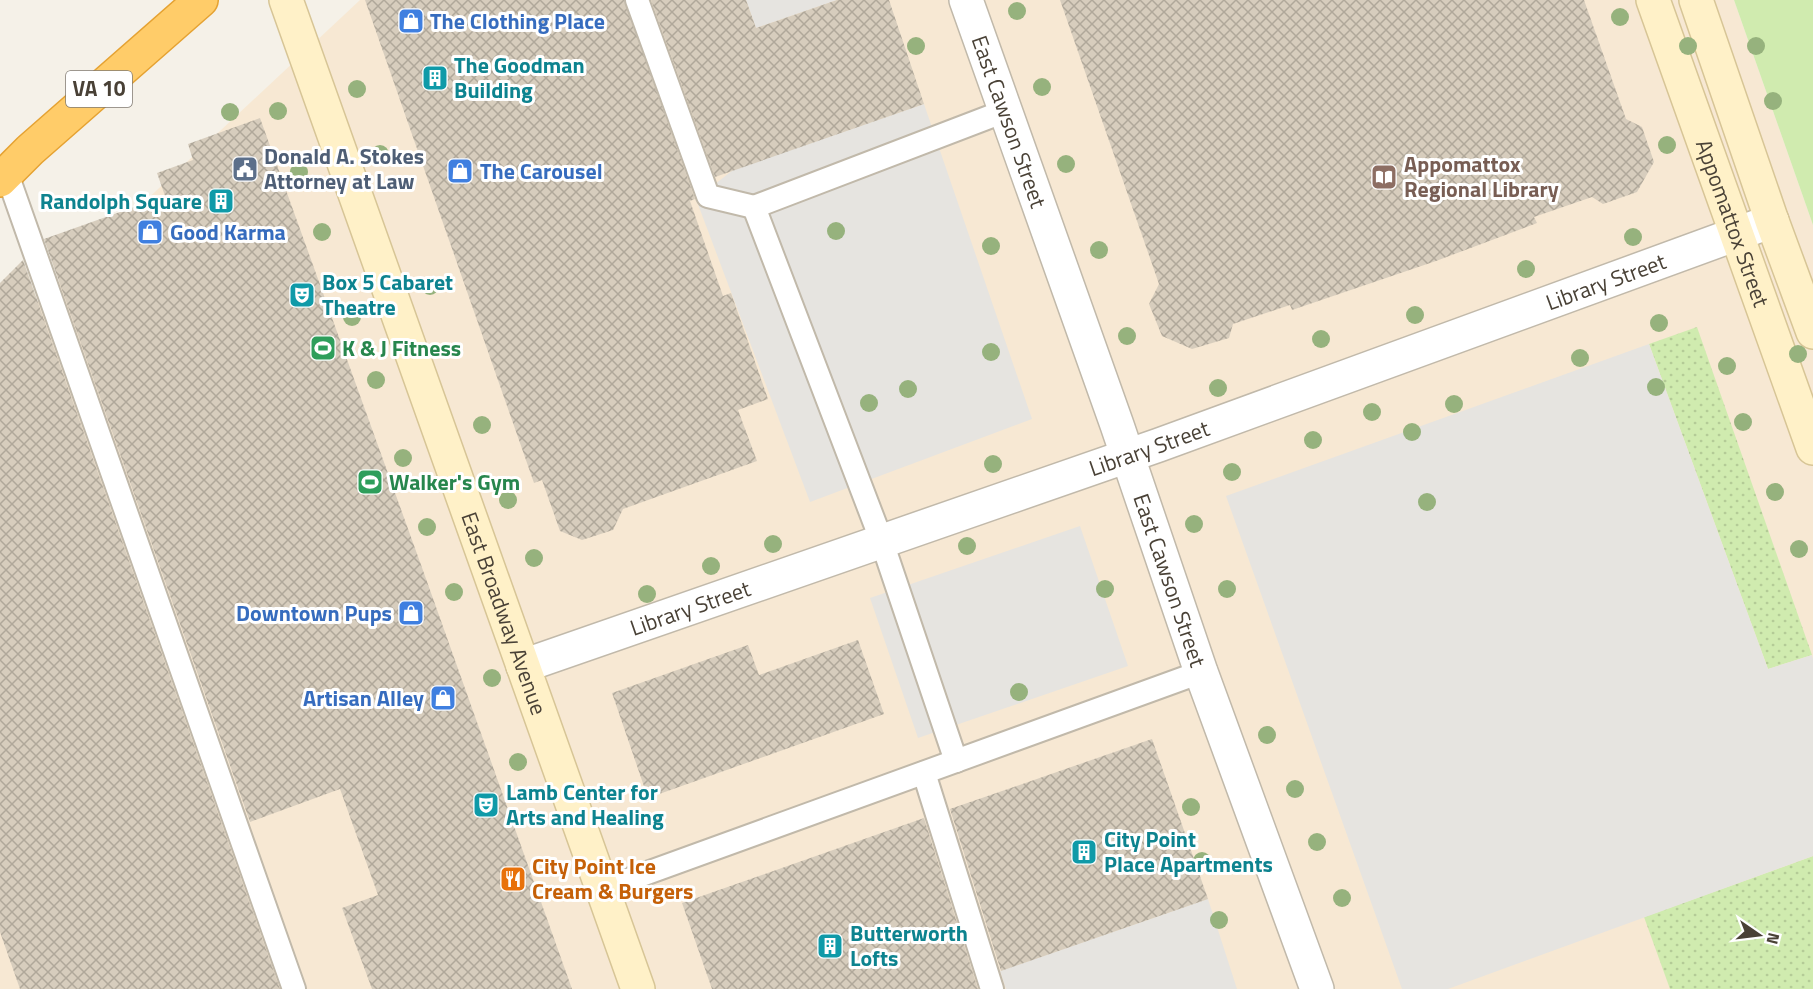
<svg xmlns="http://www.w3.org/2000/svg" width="1813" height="989" font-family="'Titillium Web',sans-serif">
<defs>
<pattern id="grass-dots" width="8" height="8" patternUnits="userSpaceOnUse" patternTransform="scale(1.5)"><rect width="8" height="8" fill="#d0ebaf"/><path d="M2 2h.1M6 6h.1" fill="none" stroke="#b4cb97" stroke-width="1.8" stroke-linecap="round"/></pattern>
<pattern id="building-cross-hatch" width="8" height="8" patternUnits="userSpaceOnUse" patternTransform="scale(1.5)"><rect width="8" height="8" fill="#d7cdbd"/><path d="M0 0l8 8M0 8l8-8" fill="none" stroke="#b0a89a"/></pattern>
</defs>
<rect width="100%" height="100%" fill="#f5f1e8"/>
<!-- commercial -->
<polygon fill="#f7e8d3" points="360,0 1734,0 1813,225 1813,989 0,989 0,337"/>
<!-- grass -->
<g fill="url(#grass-dots)">
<polygon points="1697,327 1812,655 1768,669 1649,344"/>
<polygon points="1813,856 1813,989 1670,989 1644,917"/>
</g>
<!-- park -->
<polygon fill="#d0ebaf" points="1734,0 1813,0 1813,225"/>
<!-- parking -->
<g fill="#e6e4e0">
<polygon points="746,0 837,0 756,28"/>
<polygon points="924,104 1032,419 810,502 696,199 733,170"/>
<polygon points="1649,344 1768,669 1812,655 1813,659 1813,856 1448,989 1402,989 1226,496"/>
<polygon points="1080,526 1128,666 918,738 870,598"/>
<polygon points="1208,899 1237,989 1006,989 1000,971"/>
</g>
<!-- building -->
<g fill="url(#building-cross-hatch)">
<polygon points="365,0 624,0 695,199 690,201 723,296 731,293 768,399 738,410 757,461 623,509 613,530 582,540 560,531 542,480 534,483"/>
<polygon points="651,0 746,0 756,28 837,0 889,0 924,104 715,177"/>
<polygon points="1060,0 1584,0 1626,119 1642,127 1654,162 1637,192 1603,204 1592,197 1534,217 1537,223 1436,261 1292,310 1290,305 1233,324 1229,338 1192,349 1162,336 1149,304 1159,284"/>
<polygon points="260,118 425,576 572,989 372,989 342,908 378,895 340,789 250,822 44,239 165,196 157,173 193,160 188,144"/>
<polygon points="23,260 280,989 20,989 0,932 0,283"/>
<polygon points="858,640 884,714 648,798 612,693 748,645 759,675"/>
<polygon points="1152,739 1208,899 1001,971 950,809"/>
<polygon points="924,818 978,989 712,989 682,903"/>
</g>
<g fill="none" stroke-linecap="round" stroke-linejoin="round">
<!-- lane casing -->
<g stroke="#c1b9aa" stroke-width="26">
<g id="lane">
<polyline points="637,0 708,196 754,207"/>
<polyline points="7,174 294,989"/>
<polyline points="956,761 882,542 754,207 1005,111"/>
<polyline points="924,773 992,989"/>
<polyline points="603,889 1201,672"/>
</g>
</g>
<!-- street casing -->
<g stroke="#c1b9aa" stroke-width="36">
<g id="street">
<path id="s1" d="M966,0l151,425 84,247 116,317"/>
<path id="s2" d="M523,666l636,-221 613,-224"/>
</g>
</g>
<!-- secondary casing -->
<g stroke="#d7c596" stroke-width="36">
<g id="secondary">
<path id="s3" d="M286,0l352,989"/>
<path id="s4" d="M1653,0l160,448"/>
<polyline points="1696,0 1772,221 1813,332"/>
</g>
</g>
<!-- highway casing -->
<g stroke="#e5a232" stroke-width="36">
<polyline id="highway" points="0,180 30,150 201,0"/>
</g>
<!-- lane -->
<use href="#lane" stroke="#fff" stroke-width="22"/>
<!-- street -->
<use href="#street" stroke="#fff" stroke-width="33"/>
<!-- secondary -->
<use href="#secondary" stroke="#fff1c8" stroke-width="33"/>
<!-- highway -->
<use href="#highway" stroke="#ffcc69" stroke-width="33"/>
</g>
<!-- trees -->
<g fill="#96b27d">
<circle cx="1017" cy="11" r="9"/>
<circle cx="1620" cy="17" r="9"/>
<circle cx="916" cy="46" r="9"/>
<circle cx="1688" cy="46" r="9"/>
<circle cx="1756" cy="46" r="9"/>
<circle cx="1042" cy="87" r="9"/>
<circle cx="357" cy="89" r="9"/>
<circle cx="1773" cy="101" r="9"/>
<circle cx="278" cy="111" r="9"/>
<circle cx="230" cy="112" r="9"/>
<circle cx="1667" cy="145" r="9"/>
<circle cx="380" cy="154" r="9"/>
<circle cx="1066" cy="164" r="9"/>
<circle cx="299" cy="172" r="9"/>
<circle cx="836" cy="231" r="9"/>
<circle cx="322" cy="232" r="9"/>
<circle cx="1633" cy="237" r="9"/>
<circle cx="991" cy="246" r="9"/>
<circle cx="1099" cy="250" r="9"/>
<circle cx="1526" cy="269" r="9"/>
<circle cx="430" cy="286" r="9"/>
<circle cx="1415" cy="315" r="9"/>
<circle cx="352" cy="317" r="9"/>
<circle cx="1659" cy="323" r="9"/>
<circle cx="1127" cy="336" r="9"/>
<circle cx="1321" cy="339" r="9"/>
<circle cx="991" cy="352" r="9"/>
<circle cx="1798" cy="354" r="9"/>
<circle cx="1580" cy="358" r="9"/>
<circle cx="1727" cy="366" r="9"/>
<circle cx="376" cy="380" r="9"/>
<circle cx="1656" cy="387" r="9"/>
<circle cx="1218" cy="388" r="9"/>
<circle cx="908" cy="389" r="9"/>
<circle cx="869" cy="403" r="9"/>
<circle cx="1454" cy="404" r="9"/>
<circle cx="1372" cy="412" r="9"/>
<circle cx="1743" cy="422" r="9"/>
<circle cx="482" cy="425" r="9"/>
<circle cx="1412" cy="432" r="9"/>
<circle cx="1313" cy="440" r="9"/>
<circle cx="403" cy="458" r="9"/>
<circle cx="993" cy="464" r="9"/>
<circle cx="1232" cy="472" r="9"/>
<circle cx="1775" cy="492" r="9"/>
<circle cx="508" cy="500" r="9"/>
<circle cx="1427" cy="502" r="9"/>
<circle cx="1194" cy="524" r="9"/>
<circle cx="427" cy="527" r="9"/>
<circle cx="773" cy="544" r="9"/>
<circle cx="967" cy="546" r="9"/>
<circle cx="1799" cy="549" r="9"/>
<circle cx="534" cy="558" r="9"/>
<circle cx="711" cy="566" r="9"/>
<circle cx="1105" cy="589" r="9"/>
<circle cx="1227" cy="589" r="9"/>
<circle cx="454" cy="592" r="9"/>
<circle cx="647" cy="594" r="9"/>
<circle cx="492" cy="678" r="9"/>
<circle cx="1019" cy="692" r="9"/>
<circle cx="1267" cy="735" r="9"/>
<circle cx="518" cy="762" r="9"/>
<circle cx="1295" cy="789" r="9"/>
<circle cx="1191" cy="807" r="9"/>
<circle cx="1317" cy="842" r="9"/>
<circle cx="1202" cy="861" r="9"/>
<circle cx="1342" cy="898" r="9"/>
<circle cx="1219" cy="920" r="9"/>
</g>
<!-- icons -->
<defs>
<g id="shop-square" transform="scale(1.35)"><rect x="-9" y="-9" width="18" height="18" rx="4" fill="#3f7fe0" stroke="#fff"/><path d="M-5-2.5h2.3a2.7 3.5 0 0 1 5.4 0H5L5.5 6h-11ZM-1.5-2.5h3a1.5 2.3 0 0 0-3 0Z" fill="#fff"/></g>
<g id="building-square" transform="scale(1.35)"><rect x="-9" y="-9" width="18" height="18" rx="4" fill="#0f9aa8" stroke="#fff"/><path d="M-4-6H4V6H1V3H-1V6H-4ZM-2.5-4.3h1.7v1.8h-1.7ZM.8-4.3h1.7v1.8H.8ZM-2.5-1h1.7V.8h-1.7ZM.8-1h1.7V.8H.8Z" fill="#fff"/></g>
<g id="civic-square" transform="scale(1.35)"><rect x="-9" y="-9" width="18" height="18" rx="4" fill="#5c6f8a" stroke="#fff"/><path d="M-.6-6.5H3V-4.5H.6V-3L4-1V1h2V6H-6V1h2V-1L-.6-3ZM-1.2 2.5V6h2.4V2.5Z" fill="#fff"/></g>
<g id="library-square" transform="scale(1.35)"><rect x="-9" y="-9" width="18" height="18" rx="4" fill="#8d6e63" stroke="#fff"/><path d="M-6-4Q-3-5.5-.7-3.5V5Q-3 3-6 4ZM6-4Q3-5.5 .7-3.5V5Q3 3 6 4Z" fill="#fff"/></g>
<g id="theatre-square" transform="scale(1.35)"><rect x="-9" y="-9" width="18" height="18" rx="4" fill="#0f9aa8" stroke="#fff"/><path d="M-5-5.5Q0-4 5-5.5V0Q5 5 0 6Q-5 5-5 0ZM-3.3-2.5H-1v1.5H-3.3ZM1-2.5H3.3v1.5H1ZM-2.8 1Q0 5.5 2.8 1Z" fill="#fff"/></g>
<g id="stadium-square" transform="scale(1.35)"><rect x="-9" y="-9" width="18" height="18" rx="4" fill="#2e9e5b" stroke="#fff"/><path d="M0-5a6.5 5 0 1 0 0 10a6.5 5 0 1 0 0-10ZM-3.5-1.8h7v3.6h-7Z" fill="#fff"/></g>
<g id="restaurant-square" transform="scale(1.35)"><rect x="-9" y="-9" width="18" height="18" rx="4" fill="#e8710a" stroke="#fff"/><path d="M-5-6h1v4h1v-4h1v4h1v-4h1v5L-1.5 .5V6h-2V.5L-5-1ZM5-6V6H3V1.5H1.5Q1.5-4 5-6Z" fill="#fff"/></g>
</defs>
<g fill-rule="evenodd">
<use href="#shop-square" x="411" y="21"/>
<use href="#building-square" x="435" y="78"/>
<use href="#civic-square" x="245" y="169"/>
<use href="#shop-square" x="460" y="171"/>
<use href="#library-square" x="1384" y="177"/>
<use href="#building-square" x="221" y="201"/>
<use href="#shop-square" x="150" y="232"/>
<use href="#theatre-square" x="302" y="295"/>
<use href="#stadium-square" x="323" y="348"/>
<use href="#stadium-square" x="370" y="482"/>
<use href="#shop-square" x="411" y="613"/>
<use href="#shop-square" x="443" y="698"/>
<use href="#theatre-square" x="486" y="805"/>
<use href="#building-square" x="1084" y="852"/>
<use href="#restaurant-square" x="513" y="879"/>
<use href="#building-square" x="830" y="946"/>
</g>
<g text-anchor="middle" stroke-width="6" stroke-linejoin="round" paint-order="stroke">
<!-- shield labels -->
<rect fill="#fff" stroke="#807a72" stroke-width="1.5" x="66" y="71" width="66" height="36" rx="4.5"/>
<g font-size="21" font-weight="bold" fill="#494136">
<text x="99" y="96">VA 10</text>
</g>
<!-- shop labels -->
<g font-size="22" font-weight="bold" fill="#366cbe" stroke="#fff" text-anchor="start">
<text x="430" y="29">The Clothing Place</text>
<text x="480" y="179">The Carousel</text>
<text x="170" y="240">Good Karma</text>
<text x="392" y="621" text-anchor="end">Downtown Pups</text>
<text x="424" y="706" text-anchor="end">Artisan Alley</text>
</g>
<!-- culture labels -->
<g font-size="22" font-weight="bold" fill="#0d838f" stroke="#fff" text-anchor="start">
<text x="454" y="73">The Goodman<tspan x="454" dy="25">Building</tspan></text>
<text x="202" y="209" text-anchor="end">Randolph Square</text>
<text x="322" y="290">Box 5 Cabaret<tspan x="322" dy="25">Theatre</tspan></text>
<text x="506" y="800">Lamb Center for<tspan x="506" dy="25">Arts and Healing</tspan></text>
<text x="1104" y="847">City Point<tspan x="1104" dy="25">Place Apartments</tspan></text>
<text x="850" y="941">Butterworth<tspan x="850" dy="25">Lofts</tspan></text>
</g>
<!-- street labels -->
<g font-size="22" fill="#494136" stroke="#fff">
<text dy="8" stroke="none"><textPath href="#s1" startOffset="129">East Cawson Street</textPath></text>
<text dy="8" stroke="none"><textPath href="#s4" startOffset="237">Appomattox Street</textPath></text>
<text dy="8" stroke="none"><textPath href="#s2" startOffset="1149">Library Street</textPath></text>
<text dy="8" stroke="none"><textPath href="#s2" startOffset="663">Library Street</textPath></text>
<text dy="8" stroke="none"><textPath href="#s1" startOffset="615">East Cawson Street</textPath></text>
<text dy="8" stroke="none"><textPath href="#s2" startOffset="177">Library Street</textPath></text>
<text dy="8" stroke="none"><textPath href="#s3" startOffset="651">East Broadway Avenue</textPath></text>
</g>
<!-- service labels -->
<g font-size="22" font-weight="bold" fill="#4e5e75" stroke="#fff" text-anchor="start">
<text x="264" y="164">Donald A. Stokes<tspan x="264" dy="25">Attorney at Law</tspan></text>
</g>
<!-- education labels -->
<g font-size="22" font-weight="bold" fill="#785e54" stroke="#fff" text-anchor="start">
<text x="1404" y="172">Appomattox<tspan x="1404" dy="25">Regional Library</tspan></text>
</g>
<!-- leisure labels -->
<g font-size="22" font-weight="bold" fill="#27864d" stroke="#fff" text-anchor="start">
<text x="342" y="356">K &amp; J Fitness</text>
<text x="389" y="490">Walker's Gym</text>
</g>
<!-- food labels -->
<g font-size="22" font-weight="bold" fill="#c56008" stroke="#fff" text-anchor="start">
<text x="532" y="874">City Point Ice<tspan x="532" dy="25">Cream &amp; Burgers</tspan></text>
</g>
</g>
<!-- north arrow -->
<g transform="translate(1759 935) rotate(104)" stroke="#ffffff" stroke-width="4.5" paint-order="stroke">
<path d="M0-4.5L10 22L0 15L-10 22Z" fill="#494136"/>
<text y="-9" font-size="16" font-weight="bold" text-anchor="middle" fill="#494136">N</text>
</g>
</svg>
